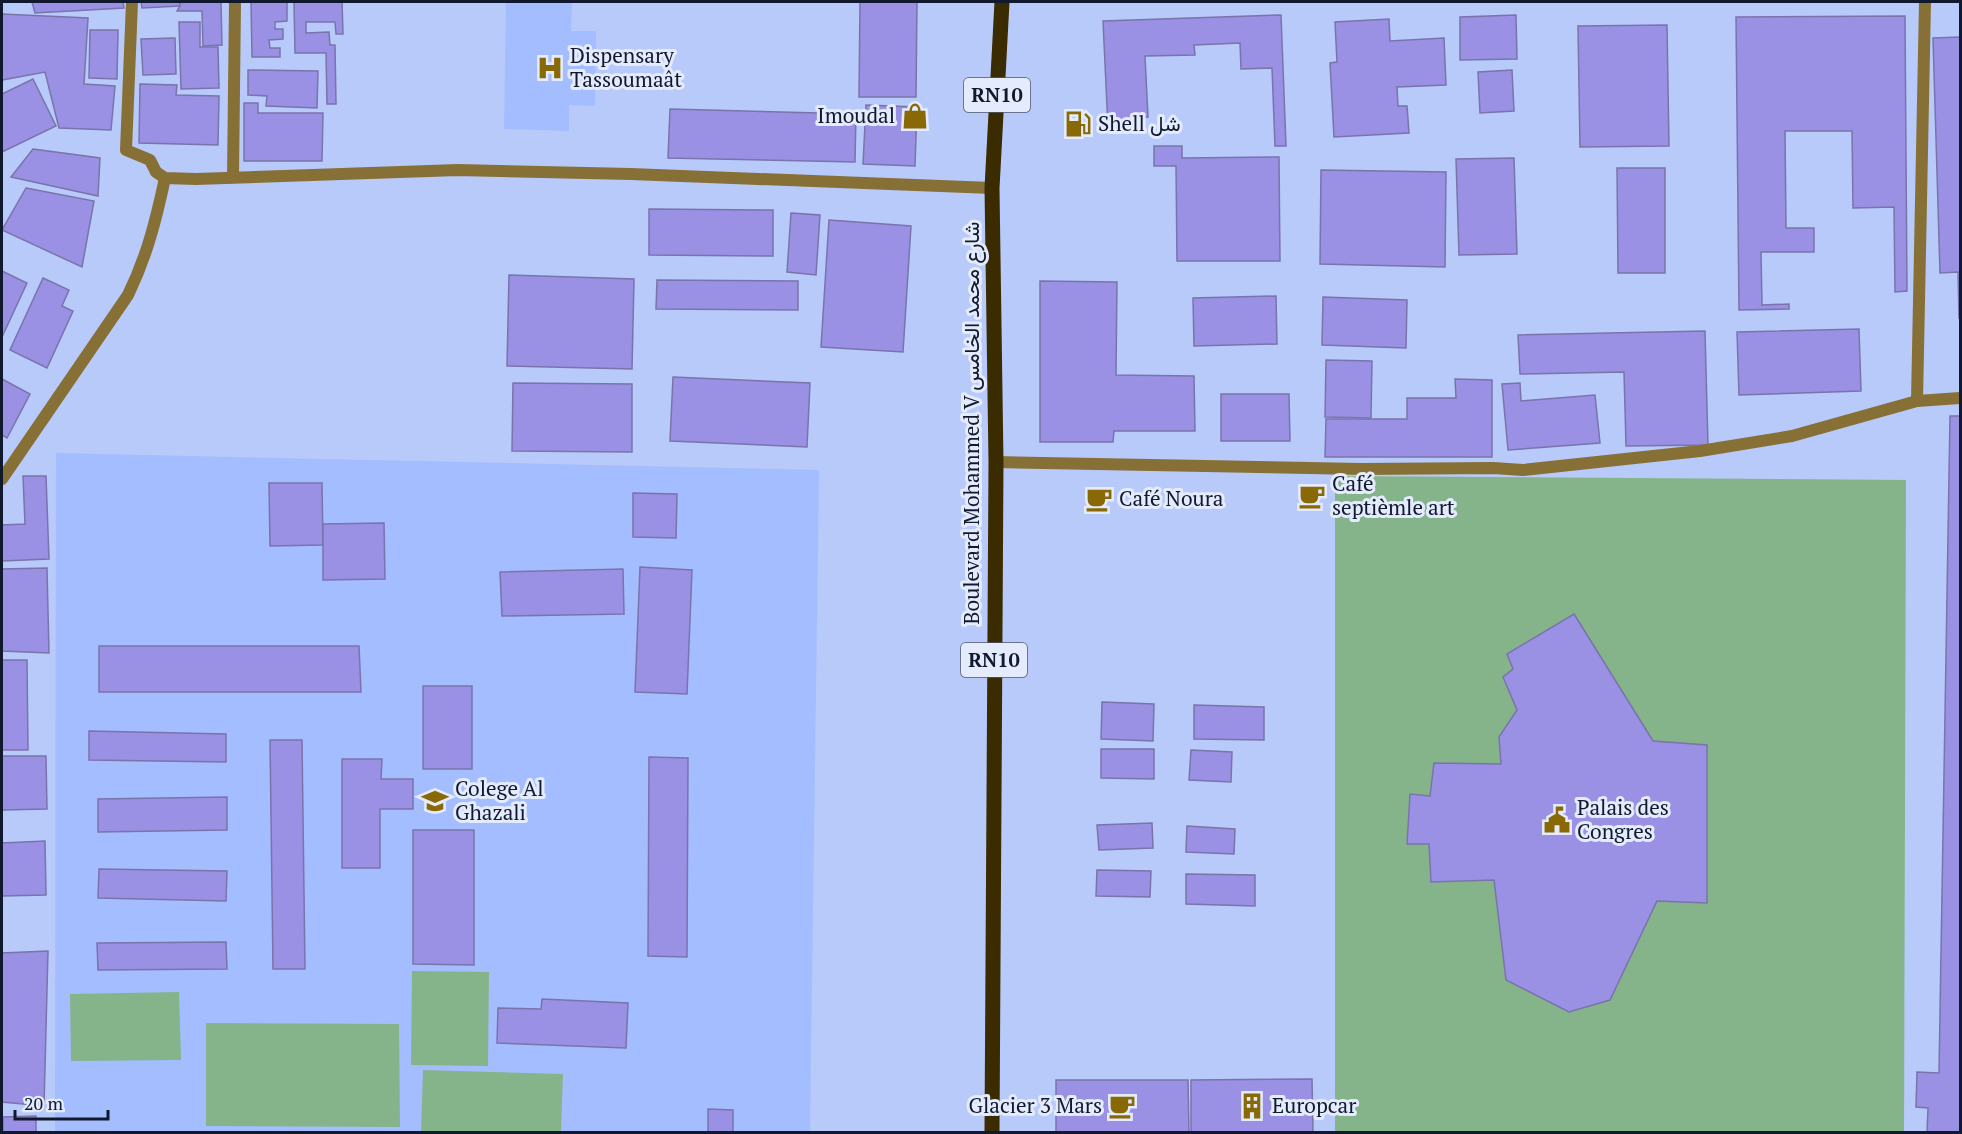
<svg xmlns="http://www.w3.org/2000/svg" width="1962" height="1134" font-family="'PT Serif',Vazirmatn,serif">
<rect width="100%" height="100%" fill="#b7caf9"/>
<!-- built -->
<g fill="#a4bdfe">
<polygon points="506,2 572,3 571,31 596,31 595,106 569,105 569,131 504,129"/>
<polygon points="56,453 819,470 810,1132 55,1132"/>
</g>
<!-- green -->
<g fill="#85b48a">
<polygon points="1335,476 1906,480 1904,1132 1335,1132"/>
<polygon points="412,971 489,972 488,1066 411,1065"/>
<polygon points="179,992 181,1060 71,1061 70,994"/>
<polygon points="206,1023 399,1024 400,1127 206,1126"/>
<polygon points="423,1070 563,1074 561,1132 421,1132"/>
</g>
<!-- building -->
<g fill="#9a90e4" stroke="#7974ac" stroke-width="1.5">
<polygon points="32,2 123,2 124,8 35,13"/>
<polygon points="141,2 180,2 180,6 142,8"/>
<polygon points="180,2 221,2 222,45 203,46 202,11 177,11 180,6"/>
<polygon points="251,2 287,2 287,21 275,22 275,29 283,29 283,39 269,40 270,48 280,48 280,57 252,57"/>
<polygon points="294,2 342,2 343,34 336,34 335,22 306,22 306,33 329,32 330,45 335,45 336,104 327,104 326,53 295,53"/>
<polygon points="860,2 917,2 916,97 859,97"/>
<polygon points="2,14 88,18 84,84 115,86 111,130 59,128 45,72 2,80"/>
<polygon points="1281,15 1286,146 1275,146 1272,68 1241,69 1240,43 1194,45 1195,55 1145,56 1148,117 1124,119 1124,127 1108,128 1103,21"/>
<polygon points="1516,15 1517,59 1460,60 1460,17"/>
<polygon points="1905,16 1907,291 1895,292 1894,207 1853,208 1852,131 1785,131 1786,228 1814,228 1814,252 1761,252 1762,305 1789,304 1789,309 1739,310 1736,17"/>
<polygon points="1389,19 1390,41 1444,38 1446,85 1397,87 1398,106 1407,106 1409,133 1334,137 1330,63 1337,62 1335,22"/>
<polygon points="179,22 200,22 200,47 218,47 219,88 181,89"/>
<polygon points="1667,25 1669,146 1580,147 1578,26"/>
<polygon points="90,30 118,30 117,79 89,78"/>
<polygon points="1960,37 1960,318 1959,318 1958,272 1940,273 1933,38"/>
<polygon points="175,38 176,74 143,75 141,39"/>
<polygon points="248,70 318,71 317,108 266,106 267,96 248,95"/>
<polygon points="1512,70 1514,111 1480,113 1478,72"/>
<polygon points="33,79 56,126 2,152 2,94"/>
<polygon points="140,84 177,85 176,95 219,96 218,145 139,143"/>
<polygon points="244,103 258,103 258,113 323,113 322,161 244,161"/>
<polygon points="866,105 917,107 915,166 863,164"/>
<polygon points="670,109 856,114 855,162 668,158"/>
<polygon points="1154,146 1182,146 1182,158 1279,157 1280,261 1177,261 1176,166 1154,166"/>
<polygon points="33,149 100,158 98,196 11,177"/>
<polygon points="1514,158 1517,254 1459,255 1456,159"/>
<polygon points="1617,168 1665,168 1665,273 1618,273"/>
<polygon points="1321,170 1446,172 1445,267 1320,264"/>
<polygon points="26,188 94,201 82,267 2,230"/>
<polygon points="649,209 773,210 773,256 649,255"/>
<polygon points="791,213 820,215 816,275 787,272"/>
<polygon points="829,220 911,226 903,352 821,347"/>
<polygon points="2,271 27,283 2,337"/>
<polygon points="509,275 634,279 632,369 507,366"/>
<polygon points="43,278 69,290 62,306 73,311 47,368 10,350"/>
<polygon points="657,280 798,281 798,310 656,309"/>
<polygon points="1040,281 1117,282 1116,375 1194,376 1195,431 1114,431 1113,442 1040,442"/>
<polygon points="1276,296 1277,344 1194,346 1193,298"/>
<polygon points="1323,297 1407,300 1406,348 1322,345"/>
<polygon points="1859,329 1861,391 1739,395 1737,332"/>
<polygon points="1705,331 1708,445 1626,446 1624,372 1520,374 1518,335"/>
<polygon points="1326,360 1372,361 1371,418 1325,417"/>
<polygon points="673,377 810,383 807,447 670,441"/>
<polygon points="2,379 30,394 7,438 2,435"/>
<polygon points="1455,379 1492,380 1492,457 1325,457 1326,419 1407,419 1407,398 1456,398"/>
<polygon points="513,383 632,384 632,452 512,451"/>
<polygon points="1520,383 1521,401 1595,395 1600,443 1508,450 1502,384"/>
<polygon points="1221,394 1289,394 1290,441 1221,441"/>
<polygon points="1950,416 1960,416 1960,1132 1927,1132 1928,1108 1916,1107 1917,1072 1939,1073"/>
<polygon points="23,476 46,476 49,559 2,561 2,525 25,524"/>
<polygon points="269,483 322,483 323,545 270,546"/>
<polygon points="633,493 677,494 676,538 633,537"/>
<polygon points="384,523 385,579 323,580 323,524"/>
<polygon points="640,567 692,570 687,694 635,692"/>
<polygon points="47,568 49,653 2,651 2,569"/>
<polygon points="623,569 624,614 502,616 500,572"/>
<polygon points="1574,614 1653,741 1707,745 1707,903 1657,901 1610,1000 1569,1012 1506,980 1494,880 1431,882 1429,844 1407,844 1410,794 1430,796 1434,763 1501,764 1499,737 1517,710 1503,677 1513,669 1507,654"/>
<polygon points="99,646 359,646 361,692 99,692"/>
<polygon points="2,660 27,660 28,750 2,750"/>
<rect x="423" y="686" width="49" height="83"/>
<polygon points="1102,702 1154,704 1153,741 1101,739"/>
<polygon points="1194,705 1264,707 1264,740 1194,739"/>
<polygon points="89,731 226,734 226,762 89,760"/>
<polygon points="270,740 302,740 305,969 273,969"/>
<polygon points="1101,749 1154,749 1154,779 1101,778"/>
<polygon points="1191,750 1232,752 1231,782 1189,780"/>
<polygon points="2,756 46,756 47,809 2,810"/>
<polygon points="649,757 688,758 687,957 648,956"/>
<polygon points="342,759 382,759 381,779 413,779 413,809 380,809 380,868 342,868"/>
<polygon points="227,797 227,830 98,832 98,799"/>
<polygon points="1152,823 1153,848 1099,850 1097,825"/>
<polygon points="1187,826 1235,829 1234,854 1186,852"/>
<polygon points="413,830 474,830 474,965 413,964"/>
<polygon points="45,841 46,895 2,896 2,843"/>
<polygon points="99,869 227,871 226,901 98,898"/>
<polygon points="1097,870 1151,871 1150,897 1096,896"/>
<polygon points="1186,874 1255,875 1255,906 1186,904"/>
<polygon points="226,942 227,969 98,970 97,943"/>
<polygon points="48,951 44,1106 2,1102 2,953"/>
<polygon points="542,999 628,1003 626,1048 497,1043 498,1008 541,1009"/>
<polygon points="1312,1079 1313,1132 1191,1132 1191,1080"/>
<polygon points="1056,1080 1188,1080 1189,1132 1056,1132"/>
<polygon points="708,1109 733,1110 733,1132 752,1132 708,1132"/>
<polygon points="36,1116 36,1132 3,1132 3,1117"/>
</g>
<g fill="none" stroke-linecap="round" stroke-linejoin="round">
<!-- lane -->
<path stroke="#877036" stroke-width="12" d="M2,479l126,-184c19,-39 28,-75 37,-117"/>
<!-- street -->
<g stroke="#877036" stroke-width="12">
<polyline points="132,2 126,150 150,160 156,172 165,178 196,179 458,170 631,174 992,188"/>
<polyline points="233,177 235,2"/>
<polyline points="1917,401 1925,2"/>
<polyline points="996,462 1361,469 1493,468 1523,470 1700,451 1792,436 1917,401 1960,398"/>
</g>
<!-- primary -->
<polyline stroke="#3b2b00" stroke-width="15" points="992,1132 996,462 992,188 1002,2"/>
</g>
<!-- icons -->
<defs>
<g id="hospital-bare" transform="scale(2.07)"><path d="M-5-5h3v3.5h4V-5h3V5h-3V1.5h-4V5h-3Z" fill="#886905" stroke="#e4ebfd" stroke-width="2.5" paint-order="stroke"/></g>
<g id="shop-bare" transform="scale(2.07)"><path d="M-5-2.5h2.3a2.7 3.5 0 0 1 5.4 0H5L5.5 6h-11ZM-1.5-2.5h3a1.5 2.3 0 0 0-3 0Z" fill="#886905" stroke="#e4ebfd" stroke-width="2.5" paint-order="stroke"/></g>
<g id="fuel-bare" transform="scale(2.07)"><path d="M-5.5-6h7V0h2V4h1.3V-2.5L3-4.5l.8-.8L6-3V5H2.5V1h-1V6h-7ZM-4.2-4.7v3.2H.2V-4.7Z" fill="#886905" stroke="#e4ebfd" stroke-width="2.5" paint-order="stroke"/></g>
<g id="cafe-bare" transform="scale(2.07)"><path d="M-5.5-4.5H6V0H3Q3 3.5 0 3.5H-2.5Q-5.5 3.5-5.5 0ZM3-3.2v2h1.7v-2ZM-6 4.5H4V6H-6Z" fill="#886905" stroke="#e4ebfd" stroke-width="2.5" paint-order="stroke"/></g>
<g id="university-bare" transform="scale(2.07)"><path d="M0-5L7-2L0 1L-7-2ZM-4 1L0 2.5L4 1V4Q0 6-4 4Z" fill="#886905" stroke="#e4ebfd" stroke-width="2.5" paint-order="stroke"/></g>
<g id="civic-bare" transform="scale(2.07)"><path d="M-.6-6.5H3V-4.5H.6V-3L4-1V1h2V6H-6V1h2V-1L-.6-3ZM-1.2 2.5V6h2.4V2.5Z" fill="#886905" stroke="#e4ebfd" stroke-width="2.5" paint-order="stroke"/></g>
<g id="building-bare" transform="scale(2.07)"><path d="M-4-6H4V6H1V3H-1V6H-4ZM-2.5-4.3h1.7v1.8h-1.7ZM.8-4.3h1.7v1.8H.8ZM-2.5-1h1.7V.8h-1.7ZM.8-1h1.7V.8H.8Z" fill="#886905" stroke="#e4ebfd" stroke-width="2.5" paint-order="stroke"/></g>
</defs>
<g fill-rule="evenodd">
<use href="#hospital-bare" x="550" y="68"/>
<use href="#shop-bare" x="915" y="116"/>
<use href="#fuel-bare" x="1078" y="124"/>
<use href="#cafe-bare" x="1312" y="496"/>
<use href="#cafe-bare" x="1099" y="499"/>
<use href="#university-bare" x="435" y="801"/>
<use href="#civic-bare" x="1557" y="820"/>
<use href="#cafe-bare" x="1122" y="1106"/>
<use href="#building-bare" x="1252" y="1106"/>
</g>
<g text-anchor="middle" stroke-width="6" stroke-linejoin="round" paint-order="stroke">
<!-- shield labels -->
<g fill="#e4ebfd" stroke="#50586c" stroke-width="1.5">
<rect x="964" y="78" width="66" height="34" rx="4.5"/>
<rect x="961" y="643" width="66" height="34" rx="4.5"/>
</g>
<g font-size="20" font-weight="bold" fill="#11192e">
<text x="997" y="102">RN10</text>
<text x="994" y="667">RN10</text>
</g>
<!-- poi labels -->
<g font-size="21" fill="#11192e" stroke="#e4ebfd" text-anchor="start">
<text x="570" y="63">Dispensary<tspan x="570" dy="24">Tassoumaât</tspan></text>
<text x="895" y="123" text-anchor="end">Imoudal</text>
<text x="1098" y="131">Shell شل</text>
<text x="1332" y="491">Café<tspan x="1332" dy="24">septièmle art</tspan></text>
<text x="1119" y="506">Café Noura</text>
<text x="455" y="796">Colege Al<tspan x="455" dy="24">Ghazali</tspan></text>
<text x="1577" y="815">Palais des<tspan x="1577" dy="24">Congres</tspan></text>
<text x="1102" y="1113" text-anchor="end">Glacier 3 Mars</text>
<text x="1272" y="1113">Europcar</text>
</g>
<!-- street labels -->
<g font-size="21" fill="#11192e" stroke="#e4ebfd">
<text transform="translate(972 423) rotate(-90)" y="7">Boulevard Mohammed V شارع محمد الخامس</text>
</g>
</g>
<!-- border -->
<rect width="1962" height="1134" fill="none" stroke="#11192e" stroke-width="6"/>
<!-- scale -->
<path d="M15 1110v9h93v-9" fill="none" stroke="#11192e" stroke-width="3"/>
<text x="24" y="1110" font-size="18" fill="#11192e" stroke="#e4ebfd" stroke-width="4.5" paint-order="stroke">20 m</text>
</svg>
